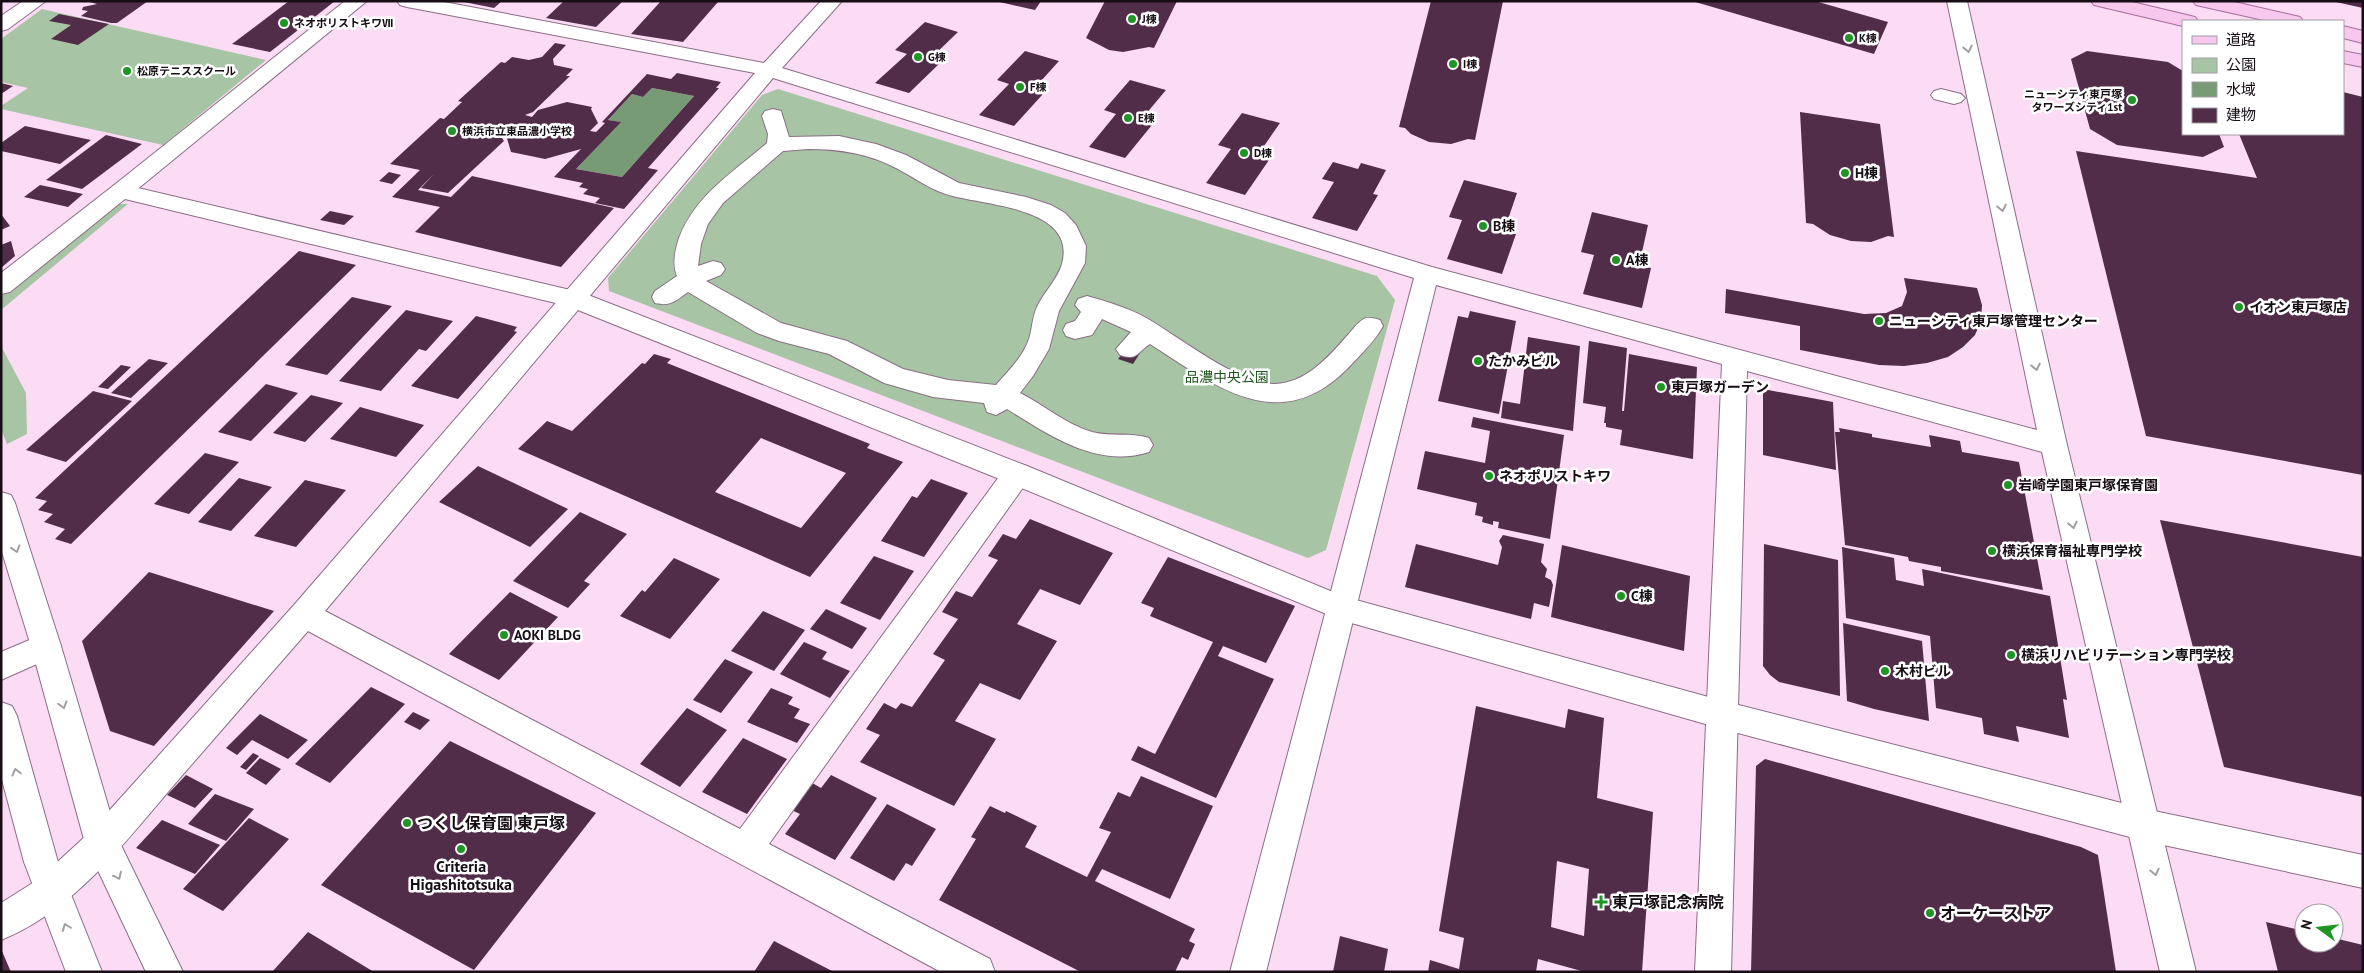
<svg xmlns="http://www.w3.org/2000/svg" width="2364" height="973" font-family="'PT Sans','Noto Sans JP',sans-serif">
<rect width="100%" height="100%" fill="#fcdbf4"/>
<!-- green -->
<g fill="#a7c4a5">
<polygon points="42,9 266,60 163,145 1,109 1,106 28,88 1,82 1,39"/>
<polygon points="778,89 1377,276 1395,300 1326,550 1308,558 609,291 608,278 762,95"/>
<polygon points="118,204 128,204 1,310 1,296 108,210"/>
<polygon points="1,346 26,393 27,434 7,444 1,429"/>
</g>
<!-- water -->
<polygon fill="#779c75" points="652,88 694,96 622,177 576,169 620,122 608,120 632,94 643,97"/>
<!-- building -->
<g fill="#512d4a" fill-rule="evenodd">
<polygon points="86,1 148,1 117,23 111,23 81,16 88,11 82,10 83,7 97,4"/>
<polygon points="289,1 335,1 270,52 232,44"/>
<polygon points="459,1 502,1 494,8"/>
<polygon points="564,1 623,1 596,27 546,18"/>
<polygon points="661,1 715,1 718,2 683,42 631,34"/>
<polygon points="995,1 1041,1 1035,10"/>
<polygon points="1105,1 1177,1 1154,48 1149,47 1123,52 1109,50 1086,38"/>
<polygon points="1431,1 1503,1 1475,140 1468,139 1451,144 1429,142 1411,134 1405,128 1399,127"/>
<polygon points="1692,1 1815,1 1888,22 1874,54"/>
<polygon points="2336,1 2363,1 2363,8 2336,2"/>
<polygon points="59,14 109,24 78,45 51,39 71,25 49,21"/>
<polygon points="925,22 958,32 929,60 940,63 909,93 875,83 907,54 895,50"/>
<path d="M555,43l11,2 -13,14 1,6 19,4 -7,7h4l-37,36 -8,3 7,2 6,-7 29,-8 25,5 -1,2 7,14 -8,8 6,1 9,-9 -3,-1 45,-48 24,5 6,-6 44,9 -5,6h3l-71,80 10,2 -34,39 -29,-6 5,-5 -17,-4 5,-5 -9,-2 4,-4 -29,-6 27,-28 -36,10 -34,-7 -5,-17 -4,3 2,3 -56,52 -27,-5 13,-14 -16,16 33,7 21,-21 142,32 -53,59 -146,-35 25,-25 -48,-10 28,-27 -30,-6 50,-46 4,1 18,-17 -4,-1 43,-39 4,1 7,-6 17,3 13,-3zM652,88l42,8 -72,81 -46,-8 45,-47 -13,-2 24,-26 11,3z"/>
<polygon points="1025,51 1059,61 1032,91 1043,94 1014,126 979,115 1009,84 997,80"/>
<polygon points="2087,51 2168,62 2183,71 2183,134 2219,134 2224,147 2203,157 2117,145 2090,129 2071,59"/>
<polygon points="1130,80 1166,90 1140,121 1152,125 1125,158 1089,147 1116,114 1104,110"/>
<polygon points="1,83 13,86 1,94"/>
<polygon points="2343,92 2363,97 2363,475 2146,436 2076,151 2257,178 2239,134 2343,134"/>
<polygon points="1800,112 1880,124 1894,237 1888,236 1871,242 1851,241 1830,235 1813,224 1806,223"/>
<polygon points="1242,113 1280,123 1257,156 1269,160 1245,195 1206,183 1231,149 1218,145"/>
<polygon points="25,126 91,140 60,164 1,151 1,143"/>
<polygon points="106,135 142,144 82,189 46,180"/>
<polygon points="1333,162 1358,169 1361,163 1386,170 1373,194 1378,195 1357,231 1312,218 1334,182 1322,179"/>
<polygon points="389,172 401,175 392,184 379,181"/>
<polygon points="1464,180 1517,193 1504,231 1516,234 1502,274 1447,259 1462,220 1449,217"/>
<polygon points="40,185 83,194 68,207 24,197"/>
<polygon points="330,211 354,216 344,225 320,220"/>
<polygon points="1592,212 1648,225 1639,266 1651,268 1642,308 1583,294 1594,255 1581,252"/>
<polygon points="1,214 10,226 1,230"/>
<polygon points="11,241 15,256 1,268 1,245"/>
<polygon points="299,251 356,265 71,544 55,539 65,529 44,522 53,514 38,510 47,501 35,498"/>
<polygon points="1904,278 1977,288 1982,305 1981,321 1975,335 1963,347 1948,357 1927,363 1904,366 1879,365 1800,350 1800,326 1725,313 1726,289 1864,314 1886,313 1902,306 1907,292"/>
<polygon points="352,297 392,306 327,375 285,365"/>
<polygon points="406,310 453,321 426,351 419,349 381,391 339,381"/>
<polygon points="1470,311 1516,321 1499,414 1438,401 1458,316 1468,318"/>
<polygon points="476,316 517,327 514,331 517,332 458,399 411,386"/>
<polygon points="1528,337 1580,346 1573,431 1501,418 1503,401 1520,404"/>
<polygon points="1589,341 1627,348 1622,411 1624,411 1629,354 1697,367 1693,459 1620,445 1622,430 1606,427 1606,423 1604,423 1606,407 1583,403"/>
<polygon points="1126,349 1140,353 1133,364 1118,359"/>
<path d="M654,354l17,5 -4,4 203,81 -3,4 36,14 -93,115 -292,-128 29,-28 25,10 70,-68 3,1zM761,438l85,35 -45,55 -86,-36z"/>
<polygon points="149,359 168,363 131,398 111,393"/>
<polygon points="121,365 131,367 108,389 98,387"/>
<polygon points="266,384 298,393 251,441 218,432"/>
<polygon points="1763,389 1833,402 1836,470 1763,455"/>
<polygon points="93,391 132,401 66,462 26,450"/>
<polygon points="311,395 343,403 305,442 273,433"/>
<polygon points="360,407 424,425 396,457 330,439"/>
<polygon points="1473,417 1564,435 1550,539 1498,528 1499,522 1493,521 1493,525 1482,522 1483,517 1475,515 1477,503 1417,489 1425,451 1485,463 1490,431 1471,427"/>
<polygon points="1839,428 1872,434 1872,437 1931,447 1929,435 1960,441 1962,452 2019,462 2043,590 1941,571 1941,567 1909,561 1908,557 1845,545 1835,432 1840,432"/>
<polygon points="205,453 239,462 189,514 154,504"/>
<polygon points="478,466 568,509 530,547 439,502"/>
<polygon points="239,478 272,487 231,531 198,522"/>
<polygon points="931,479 968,493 924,557 881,541 912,496 917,498"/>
<polygon points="305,480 346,490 296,547 254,536"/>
<polygon points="580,512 627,534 584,581 590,584 568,608 513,581"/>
<polygon points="1030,519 1113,553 1080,605 1040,589 1017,624 1057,641 1020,700 980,683 955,721 996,739 954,806 860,762 880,735 866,729 884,703 896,709 901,703 912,707 945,660 933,654 958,619 942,612 956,591 972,597 998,560 988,556 1003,534 1016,539"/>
<polygon points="2160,520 2363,557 2363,797 2224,767"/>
<polygon points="1503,535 1544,544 1541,562 1547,569 1545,577 1551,580 1553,585 1549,607 1534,603 1531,619 1405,587 1416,544 1498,565 1502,547 1499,541"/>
<polygon points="1764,544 1838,560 1840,696 1779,682 1770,675 1763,666"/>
<polygon points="1562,545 1690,576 1684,651 1551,617"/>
<polygon points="1842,547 1894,558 1896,580 1924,586 1922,569 2050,596 2067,700 2063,699 2069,738 2016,726 2019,742 1984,734 1982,718 1936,708 1930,636 1846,618"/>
<polygon points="874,556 914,571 880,620 840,603"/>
<polygon points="1168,557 1295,606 1266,663 1223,646 1218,656 1274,679 1216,798 1131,760 1138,746 1155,754 1213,642 1150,616 1154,608 1141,603"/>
<polygon points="674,558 720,579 670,639 620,616 642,590 645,592"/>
<polygon points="149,572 274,611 154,746 110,731 82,641"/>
<polygon points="510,592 558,617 499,680 449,654"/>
<polygon points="826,609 867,628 852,649 810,629"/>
<polygon points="763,611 805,630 774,671 731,651"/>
<polygon points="1843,623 1922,641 1929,721 1874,709 1847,701"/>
<polygon points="804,642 827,652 822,659 850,671 830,698 780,674"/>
<polygon points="725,659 753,672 721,713 693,700"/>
<polygon points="371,687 405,704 330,783 295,764"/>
<polygon points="771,688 793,697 788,704 800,709 794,718 810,724 797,743 747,722"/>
<path d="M1476,706l89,22 3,-19 36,9 -7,80 56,14 -11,160h-57l-47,-13 -2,13h-108l2,-12 29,9 5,-31 -25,-7zM1557,861l32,8 -5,67 -33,-9z"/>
<polygon points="687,708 727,730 680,787 640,764"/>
<polygon points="413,712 430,720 420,730 404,722"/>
<polygon points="260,714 308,740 288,759 252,740 237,755 226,748"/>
<polygon points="743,738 787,759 747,814 702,792"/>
<polygon points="450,741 596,813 474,970 321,885"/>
<polygon points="253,753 259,756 246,770 240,767"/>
<polygon points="260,758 281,769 266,785 246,773"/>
<polygon points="1765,759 2081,847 2098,855 2116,972 1751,972 1756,766"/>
<polygon points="186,775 213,789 195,808 167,795"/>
<polygon points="831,775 877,798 835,860 785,834 800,814 787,808 807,780 821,788"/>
<polygon points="1141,776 1213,806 1170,899 1102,869 1095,881 1195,929 1189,941 1195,944 1188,960 1182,957 1175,972 1081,972 939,900 976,839 971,837 990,806 1005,813 1006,811 1037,826 1025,847 1087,877 1111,832 1099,828 1118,792 1130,797"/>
<polygon points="215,794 254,809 226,841 188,824"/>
<polygon points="887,804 936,829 912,866 906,863 894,881 850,858"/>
<polygon points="249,818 289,839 223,911 183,889"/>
<polygon points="162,820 220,845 195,874 136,848"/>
<polygon points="2266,922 2304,931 2304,943 2334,943 2334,938 2363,945 2363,972 2278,972"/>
<polygon points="308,932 374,972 272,972"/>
<polygon points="1340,936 1388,949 1384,972 1333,972"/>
<polygon points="774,941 834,972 754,972"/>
<polygon points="1,949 11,972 1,972"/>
</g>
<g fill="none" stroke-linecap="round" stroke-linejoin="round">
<!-- street casing -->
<g stroke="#8b6e85" stroke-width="2">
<g id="street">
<polygon points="345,1 367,1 129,196 121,198 113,196 110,191 113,186"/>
<path d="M397,1h42l325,62 57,-62h21l-60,67 650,199 605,163 -90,-429h20l100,444 129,527h-36l-118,-520 -295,-81 -16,601h-36l27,-608 -286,-79 -170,687h-36l184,-694 -641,-200 -448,533 415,218 267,-363 10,-3 10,3 4,8 -4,8 -258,362 221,115 5,13h-54l-633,-341c-43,49 -86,99 -129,148 -51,59 -103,131 -178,161v-37l38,-24 51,-47 204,-227 461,-532 -348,-66 -7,-2z"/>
<polygon points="1941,89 1961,94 1965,98 1961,102 1954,104 1934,99 1931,95 1934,91"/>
<path d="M773,109l8,2 8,26 50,-1 37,8 30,11 53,28 67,14 25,8 14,8 11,12 10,21 -1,17 -26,48 -10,38 -16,27 -13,17c24,12 45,31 72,39 19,5 39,0 57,6l4,7 -4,7c-52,17 -100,-17 -142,-43l-11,6 -9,-3 -3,-9 -51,-6 -49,-14 -55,-29 -50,-13 -22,-8 -69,-41c-11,8 -18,15 -33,11l-3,-6 3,-6 22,-15c-5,-12 -2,-26 2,-38 17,-44 54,-65 88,-95l1,-9 -6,-18 3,-5zM808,149c31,0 60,4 88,19 16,8 30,19 47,25 33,13 135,11 119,71 -4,14 -16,26 -23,39 -7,12 -6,23 -10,36 -6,18 -21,32 -33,46l-48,-5 -45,-11 -56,-28 -66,-18 -75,-42 15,-6 4,-6 -4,-6 -8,-2 -15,5 3,-22 7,-20 15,-21 60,-52z"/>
<path d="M1087,296c21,6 42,12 61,23 33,19 89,65 127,65 30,-1 53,-26 71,-47 5,-5 10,-13 16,-17 5,-4 12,-2 18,0l3,6c-8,15 -22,28 -34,41 -69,71 -132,20 -199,-23 -13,8 -12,17 -30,11l-4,-6 15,-17 -29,-13 -10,16 -17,4 -9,-3 -3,-6 3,-6 9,-3 6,-9 -6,-7 3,-6z"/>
<polygon points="46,633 57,637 61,646 57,655 1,680 1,652"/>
</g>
</g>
<!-- secondary casing -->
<g stroke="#8b6e85" stroke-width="2">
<g id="secondary">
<polygon points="23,1 46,1 8,29 1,31 1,16"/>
<polygon points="121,184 583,293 1027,466 1345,597 1723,701 2145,809 2363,855 2363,888 2145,841 1723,729 1341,620 1007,482 568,306 125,199 10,292 1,294 1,273 113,186"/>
<polygon points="1,492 11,495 15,503 61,646 118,839 183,972 146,972 85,843 31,646 1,549"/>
<polygon points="1,702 12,706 17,716 58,862 102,972 66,972 24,862 1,776"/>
</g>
</g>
<!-- primary casing -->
<g stroke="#a56d9a" stroke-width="2">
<g id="primary">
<polygon points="2091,1 2128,1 2195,17 2198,21 2183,21 2183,26 2094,5"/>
<polygon points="2193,1 2230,1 2300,17 2303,21 2268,21 2196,5"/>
<polygon points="2343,26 2363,31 2363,43 2343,38"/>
<polygon points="2343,51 2363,55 2363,67 2343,63"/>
</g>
</g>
<!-- street -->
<use href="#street" fill="#fff" fill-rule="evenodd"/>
<!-- secondary -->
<use href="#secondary" fill="#fff" fill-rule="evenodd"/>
<!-- primary -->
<use href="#primary" fill="#f7c7ed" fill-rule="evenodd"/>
</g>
<!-- one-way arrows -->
<defs><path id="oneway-chevron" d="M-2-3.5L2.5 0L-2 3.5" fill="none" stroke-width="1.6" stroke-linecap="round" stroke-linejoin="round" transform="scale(1.25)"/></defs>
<g stroke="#a29ea1">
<use href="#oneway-chevron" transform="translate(1968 49) rotate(78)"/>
<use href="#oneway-chevron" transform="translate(2002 208) rotate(78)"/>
<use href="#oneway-chevron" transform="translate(2036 367) rotate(78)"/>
<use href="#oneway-chevron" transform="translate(2073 525) rotate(77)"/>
<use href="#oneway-chevron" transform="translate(16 549) rotate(73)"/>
<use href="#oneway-chevron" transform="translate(63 705) rotate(74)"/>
<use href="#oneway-chevron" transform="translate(16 772) rotate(-105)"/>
<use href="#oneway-chevron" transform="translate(2155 872) rotate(77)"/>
<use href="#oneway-chevron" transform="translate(118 876) rotate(64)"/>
<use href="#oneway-chevron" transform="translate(66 927) rotate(-111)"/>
</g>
<!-- markers -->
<g fill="#1e9524" stroke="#fff" stroke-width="2">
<circle cx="1132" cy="19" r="5"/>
<circle cx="284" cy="23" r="5"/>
<circle cx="1849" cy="38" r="5"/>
<circle cx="918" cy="57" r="5"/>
<circle cx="1453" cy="64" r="5"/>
<circle cx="127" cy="71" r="5"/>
<circle cx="1020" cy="87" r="5"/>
<circle cx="2132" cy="100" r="5"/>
<circle cx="1128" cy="118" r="5"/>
<circle cx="452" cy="131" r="5"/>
<circle cx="1244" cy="153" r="5"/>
<circle cx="1845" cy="173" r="5"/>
<circle cx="1483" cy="226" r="5"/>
<circle cx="1616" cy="260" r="5"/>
<circle cx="2239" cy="307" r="5"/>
<circle cx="1879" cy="321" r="5"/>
<circle cx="1478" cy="361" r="5"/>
<circle cx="1661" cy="387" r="5"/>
<circle cx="1489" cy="476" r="5"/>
<circle cx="2008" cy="485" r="5"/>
<circle cx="1992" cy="551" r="5"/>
<circle cx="1621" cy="596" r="5"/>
<circle cx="504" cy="635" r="5"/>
<circle cx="2011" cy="655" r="5"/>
<circle cx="1885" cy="671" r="5"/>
<circle cx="407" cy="823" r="5"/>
<circle cx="461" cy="849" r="5"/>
<path d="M1598.5 894.5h5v5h5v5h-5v5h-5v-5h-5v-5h5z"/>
<circle cx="1930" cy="913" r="5"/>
</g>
<g text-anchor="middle" stroke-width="5" stroke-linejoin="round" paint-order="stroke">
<!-- far-poi labels -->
<g font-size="11" font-weight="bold" fill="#170d15" stroke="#fff" text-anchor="start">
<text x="1142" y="23">J棟</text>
<text x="294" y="27">ネオポリストキワⅦ</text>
<text x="1859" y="42">K棟</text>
<text x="928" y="61">G棟</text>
<text x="1463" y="68">I棟</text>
<text x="137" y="75">松原テニススクール</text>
<text x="1030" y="91">F棟</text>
<text x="2122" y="98" text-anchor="end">ニューシティ東戸塚<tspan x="2122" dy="13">タワーズシティ1st</tspan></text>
<text x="1138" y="122">E棟</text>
<text x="462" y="135">横浜市立東品濃小学校</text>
<text x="1254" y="157">D棟</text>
</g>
<!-- poi labels -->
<g font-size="14" font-weight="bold" fill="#170d15" stroke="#fff" text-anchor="start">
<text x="1855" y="178">H棟</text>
<text x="1493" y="231">B棟</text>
<text x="1626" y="265">A棟</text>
<text x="2249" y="312">イオン東戸塚店</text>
<text x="1889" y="326">ニューシティ東戸塚管理センター</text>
<text x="1488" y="366">たかみビル</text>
<text x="1671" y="392">東戸塚ガーデン</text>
<text x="1499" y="481">ネオポリストキワ</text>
<text x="2018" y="490">岩崎学園東戸塚保育園</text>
<text x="2002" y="556">横浜保育福祉専門学校</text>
<text x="1631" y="601">C棟</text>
<text x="514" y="640">AOKI BLDG</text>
<text x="2021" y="660">横浜リハビリテーション専門学校</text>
<text x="1895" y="676">木村ビル</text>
</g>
<!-- park labels -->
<g font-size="14" fill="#215521" stroke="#fff">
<text x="1227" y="382">品濃中央公園</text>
</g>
<!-- near-poi labels -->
<g font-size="16" font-weight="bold" fill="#170d15" stroke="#fff" text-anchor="start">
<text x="417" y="829">つくし保育園 東戸塚</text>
<text x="461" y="872" text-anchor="middle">Criteria<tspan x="461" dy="18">Higashitotsuka</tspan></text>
<text x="1612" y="908">東戸塚記念病院</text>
<text x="1940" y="919">オーケーストア</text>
</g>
</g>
<!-- border -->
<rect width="2364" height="973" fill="none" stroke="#170d15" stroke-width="5"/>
<!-- legend -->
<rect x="2182" y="20" width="162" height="115" fill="#ffffff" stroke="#a29ea1"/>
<rect x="2192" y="36" width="25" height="8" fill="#f7c7ed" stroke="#a29ea1"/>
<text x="2226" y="45" font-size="15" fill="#170d15">道路</text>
<rect x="2192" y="58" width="25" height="15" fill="#a7c4a5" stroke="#a29ea1"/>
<text x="2226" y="70" font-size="15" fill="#170d15">公園</text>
<rect x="2192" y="82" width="25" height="15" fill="#779c75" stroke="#a29ea1"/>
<text x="2226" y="95" font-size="15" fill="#170d15">水域</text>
<rect x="2192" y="108" width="25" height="15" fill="#512d4a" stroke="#a29ea1"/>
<text x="2226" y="120" font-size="15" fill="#170d15">建物</text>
<!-- north arrow -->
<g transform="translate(2319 928) rotate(285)"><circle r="24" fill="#ffffff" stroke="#a29ea1"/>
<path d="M0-4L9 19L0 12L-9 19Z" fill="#1e9524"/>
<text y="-8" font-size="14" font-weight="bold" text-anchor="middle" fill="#170d15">N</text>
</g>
</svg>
